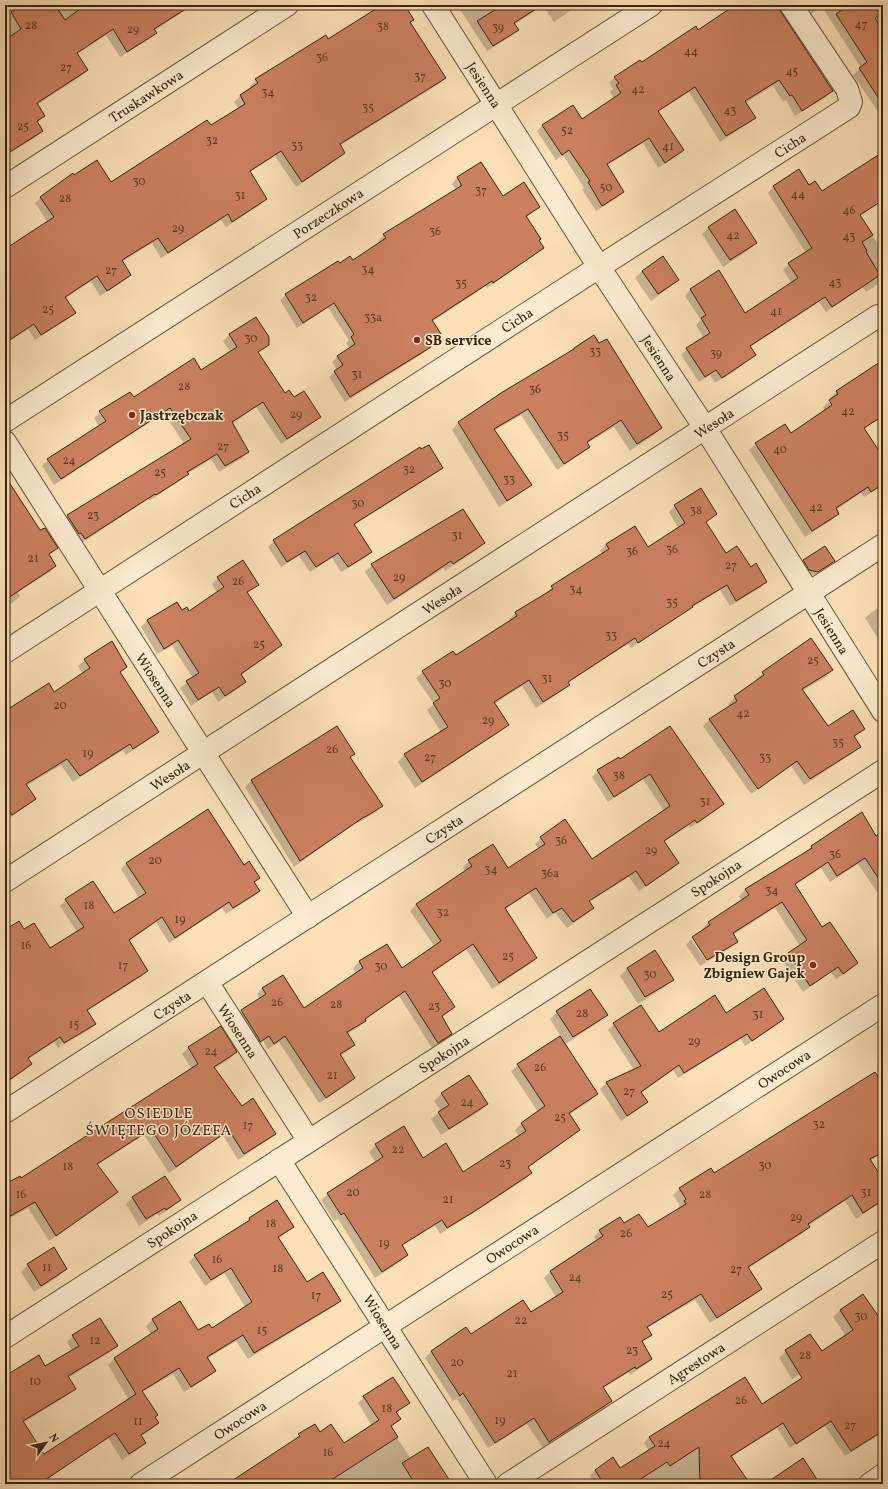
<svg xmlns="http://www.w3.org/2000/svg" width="888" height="1489" font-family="Vollkorn,serif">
<rect width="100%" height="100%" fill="#fbe0b7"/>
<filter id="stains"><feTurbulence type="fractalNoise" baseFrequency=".005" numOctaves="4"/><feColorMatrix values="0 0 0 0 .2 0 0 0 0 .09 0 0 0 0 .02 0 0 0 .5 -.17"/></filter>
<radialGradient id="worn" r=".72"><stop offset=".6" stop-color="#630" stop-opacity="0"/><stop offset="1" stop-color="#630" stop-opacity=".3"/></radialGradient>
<!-- shadow -->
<g fill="#0003" fill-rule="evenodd">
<polygon points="23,5 193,5 154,31 156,33 149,39 120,57 106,35 77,54 87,70 81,76 37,105 44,116 37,123 42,131 36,137 5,156 5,22 6,21 5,19 11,13"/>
<polygon points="384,5 403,5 413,19 410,23 445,78 439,84 339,146 344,153 338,159 296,187 275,156 250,172 266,199 260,205 226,227 221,220 161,258 152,243 122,262 130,275 124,281 100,296 91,281 65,299 74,313 68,319 35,340 28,329 5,344 5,250 48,223 35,203 41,197 111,183 239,109 234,102 240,96 252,89 250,86 256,80 328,40"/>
<polygon points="457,5 579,5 554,22 543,6 514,25 517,30 511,36 487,51"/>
<polygon points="737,5 778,5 780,12 832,91 826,97 795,116 786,100 783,102 773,86 745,103 755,118 749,123 720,142 689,92 658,112 683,150 677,156 658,168 643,143 606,166 623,192 617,198 596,211 582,189 584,188 563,155 556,160 537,131 543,125 582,120 614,99 610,92 613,89 609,83 615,77 698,31"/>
<polygon points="796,5 883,5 883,119 853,75 861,68 822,7 805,18"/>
<polygon points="883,154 883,201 859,216 882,250 883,250 883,281 866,292 863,287 826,312 819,302 750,347 755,354 735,371 715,383 710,375 699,382 681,355 687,349 704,338 696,325 701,320 685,296 690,290 719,272 745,314 792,284 783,270 789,264 806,253 768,193 773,187 798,171 809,187 821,193"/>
<polygon points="481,163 502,197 539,207 526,218 543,248 537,253 487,288 486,286 432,322 440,334 427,344 429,347 424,353 345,402 329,377 337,370 332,362 338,356 350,349 346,343 349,340 328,308 297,328 280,300 286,295 339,264 353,261 380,243 378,241 384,235 456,190 452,184 457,178"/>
<polygon points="709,227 756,243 749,250 723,267 702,234"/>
<polygon points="642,271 677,280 670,287 651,301 635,278"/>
<polygon points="256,318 268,344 258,353 284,394 294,398 319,417 313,423 281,444 256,407 232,424 248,452 242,458 219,472 211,459 187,474 181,480 149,501 148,499 79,545 61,522 67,516 184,444 164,413 54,485 42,466 48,460 99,427 94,418 100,412 201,371 230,352 223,341 229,335"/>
<polygon points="574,349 661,428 654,435 630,451 614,427 586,444 588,447 581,454 557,470 521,415 494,431 530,484 523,491 499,507 452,430 458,423 570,353"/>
<polygon points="5,353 8,357 5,359"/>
<polygon points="883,362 883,397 873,421 864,429 883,459 883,485 864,497 861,493 836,510 838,513 832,520 805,537 749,450 756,444 790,434 825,411 823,407 831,400 830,398 836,392"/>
<polygon points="442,468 436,473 354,525 371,552 365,558 341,572 332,558 310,572 299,556 281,567 268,547 274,541"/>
<polygon points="5,484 40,532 57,548 48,555 55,566 50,572 18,592 20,596 10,605 11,608 5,614"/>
<polygon points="675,506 716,514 705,523 726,555 750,568 766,582 760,588 730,606 720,590 689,609 631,648 628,644 567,683 568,685 562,691 536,708 522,686 494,704 508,725 501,731 415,788 398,762 405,755 441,732 427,710 434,704 416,678 423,672 456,656 510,621 509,619 516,613 546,594 546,593 552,587 602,554 600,551 606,544 648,548 678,528 669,512"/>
<polygon points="484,543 477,550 445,571 444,568 387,605 365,572 372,565"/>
<polygon points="825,547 834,561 814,575 806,573 800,564"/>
<polygon points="218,578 257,585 247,593 281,645 274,652 241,675 245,682 239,688 218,702 212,692 191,706 180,688 193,678 172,646 157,654 141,627 147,621 177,603 182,612 189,613 217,593 212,584"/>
<polygon points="883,605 883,646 865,618 872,612"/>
<polygon points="111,643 126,667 119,673 158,732 151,738 126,755 123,750 73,782 61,765 26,786 34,799 28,805 5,821 5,722 83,674 78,666 85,660"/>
<polygon points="832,670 826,677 802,691 827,727 864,729 853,738 859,747 853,753 804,785 791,766 751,794 703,726 709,720 730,707 728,704 735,697 758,681 756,679 763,673"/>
<polygon points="337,728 353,754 349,758 381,806 375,812 358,823 357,822 294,867 245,787 251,781"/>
<polygon points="618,758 620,760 722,804 716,810 690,828 689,825 664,842 678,863 672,869 639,891 629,877 589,902 593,908 587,914 567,928 555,913 547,919 529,893 504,910 536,958 530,964 492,989 466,949 432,973 454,1007 442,1017 451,1034 445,1040 432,1048 399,996 364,1020 359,1027 347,1034 354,1045 348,1051 340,1056 354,1078 348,1084 319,1103 279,1042 268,1049 263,1041 254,1047 235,1017 241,1011 260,999 257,994 263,988 304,1009 356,973 353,968 359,962 387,945 402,970 435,947 410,911 416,905 465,871 463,867 469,861 493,846 508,869 539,849 535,844 541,838 592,861 664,811 643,779 608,802 592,777 598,771"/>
<polygon points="883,832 883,888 877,892 858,864 830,882 821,868 795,885 822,928 857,963 850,970 836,979 831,972 803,992 782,960 788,954 800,946 775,908 733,935 737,941 730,948 708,961 692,938 703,931 702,929 708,923 742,901 739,896 746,889 805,853 812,846 875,837"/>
<path d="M127,863l117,3 15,12 -5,5 5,8 -6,6 -27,17 -4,-6 -53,35 -13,-21 -28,20 19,29 -6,6 -54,34 8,13 -6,6 -31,18 -4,-6 -26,17 3,5 -6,6 -20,14v-140l44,5 28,-17 -17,-26 6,-6 47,15 26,-17 -18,-29zM89,1027v2l-29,17 -1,-1z"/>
<polygon points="691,939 707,962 700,966 686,945"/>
<polygon points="654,952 672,980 665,987 638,1004 620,976 627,969"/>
<polygon points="590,990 606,1015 599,1022 564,1045 596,1094 590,1101 569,1115 579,1130 572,1136 527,1168 531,1173 524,1180 440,1234 435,1225 401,1246 407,1255 400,1262 375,1278 338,1219 334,1221 321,1200 328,1194 376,1163 369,1152 376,1145 463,1173 519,1137 515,1130 521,1124 538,1112 511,1071 518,1065 561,1037 550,1019 557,1012"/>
<polygon points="726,1014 783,1019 777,1025 745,1046 741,1039 678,1078 673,1070 641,1093 646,1102 640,1108 621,1121 600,1089 606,1083 634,1070 608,1030 614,1024 659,1034"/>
<polygon points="220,1028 236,1052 230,1059 213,1069 241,1107 274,1134 268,1140 238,1160 223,1135 169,1173 144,1135 97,1165 117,1192 111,1198 49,1241 28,1208 5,1221 5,1185 21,1179 192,1069 182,1054 188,1048"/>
<polygon points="883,1072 883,1153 870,1161 883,1181 883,1201 856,1219 845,1201 808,1226 809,1227 803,1233 747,1269 760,1288 754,1295 710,1323 695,1300 647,1328 651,1334 642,1342 651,1359 645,1365 630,1375 628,1373 603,1388 611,1401 605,1407 543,1448 527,1424 488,1448 457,1399 453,1401 425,1358 431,1352 466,1328 470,1335 531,1314 556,1297 544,1278 550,1272 597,1242 594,1237 600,1231 624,1225 648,1228 679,1209 678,1208 680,1206 673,1195 679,1189 714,1174"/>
<polygon points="469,1076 487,1104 480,1111 441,1135 431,1119 441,1111 434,1101 441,1094"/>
<polygon points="133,1197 179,1200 172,1207 159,1216 157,1214 139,1226 126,1204"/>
<polygon points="277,1201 293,1227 278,1239 307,1283 340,1301 333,1307 248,1359 236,1341 207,1359 215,1371 208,1377 184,1392 173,1374 142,1392 158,1423 152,1429 141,1436 145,1443 139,1449 122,1460 108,1438 40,1484 5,1484 5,1379 45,1367 72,1351 67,1342 73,1336 116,1346 110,1352 68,1378 75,1389 68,1395 23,1423 44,1455 129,1400 108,1365 115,1358 151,1335 146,1326 152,1320 180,1302 198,1332 212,1329 245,1307 224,1273 205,1286 189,1262 195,1256 244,1225 249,1219"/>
<polygon points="28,1265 66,1268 59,1276 34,1292 21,1272"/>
<polygon points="863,1295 850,1342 833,1317 840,1310"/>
<polygon points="809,1335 817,1363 792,1379 779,1358 786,1351"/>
<polygon points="883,1362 883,1433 845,1456 825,1426 790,1448 777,1428 731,1457 748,1484 595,1484 590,1476 595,1470 620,1470 649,1451 644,1443 649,1437 762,1406"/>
<polygon points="364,1397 408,1403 396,1413 399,1419 390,1427 411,1459 446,1484 231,1484 294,1442 293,1441 299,1435 319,1433 343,1444 372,1426 358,1403"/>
</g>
<!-- building -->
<g fill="#cb8060" stroke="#37250a">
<polygon points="22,5 55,5 65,20 85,5 192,5 154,29 157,33 127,52 113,29 77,53 88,70 37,103 45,116 37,121 43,131 5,155 5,40 21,29 11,12"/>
<polygon points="382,5 405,5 414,20 410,22 446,78 340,144 345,153 302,182 281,151 250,171 267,199 232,222 228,214 168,253 158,238 122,260 131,275 107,291 97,276 65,297 76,313 41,335 34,324 5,343 5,249 54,217 40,197 73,173 74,175 97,160 111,182 207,120 211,125 245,104 240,95 258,83 255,79 326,35 328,39"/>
<polygon points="503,5 542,5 514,23 519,30 493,46 477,21"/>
<polygon points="735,5 779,5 781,12 833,91 802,111 792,95 790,96 779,80 745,101 756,118 726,136 695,87 658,111 684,150 665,163 649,138 607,164 624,192 602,206 588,182 590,181 569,150 562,155 542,125 573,105 582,119 621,93 616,85 619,83 614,77 640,60 642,62 696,26 698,30"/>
<polygon points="850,5 883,5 883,13 875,18 883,31 883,105 859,68 867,62 836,14"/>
<polygon points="883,152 883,200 860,215 873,235 862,242 867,251 866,252 880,275 832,307 825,297 750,346 756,355 722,378 716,370 705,377 686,348 710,333 701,318 706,315 690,289 719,270 745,313 798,278 788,263 812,248 773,186 799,169 809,185 815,181 822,191"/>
<polygon points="481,162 503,196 524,182 540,207 526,216 541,239 539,240 544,248 493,283 492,281 432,320 441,334 428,343 431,347 350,397 334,371 343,365 337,356 355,344 351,337 354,334 334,303 303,323 285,294 338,261 340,263 350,256 353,260 386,238 383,234 461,186 461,184 457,177"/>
<polygon points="735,209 757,243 730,260 708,227"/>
<polygon points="663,256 679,280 658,294 642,271"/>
<polygon points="256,317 269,337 269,345 258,352 285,393 289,390 294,397 304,391 321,417 287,439 263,402 232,422 249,452 225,466 217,454 187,472 189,474 156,495 155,494 85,539 81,533 79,534 67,515 191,439 170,408 61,479 47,459 106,421 99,411 130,392 134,397 194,358 201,370 237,347 229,334"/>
<polygon points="594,335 599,343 607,339 662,428 637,444 621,420 587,442 590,447 564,464 528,409 494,429 532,485 507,501 458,422 501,393 574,349 574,348"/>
<polygon points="883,360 883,416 864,428 883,457 883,484 871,492 868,487 836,508 839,514 812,531 755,443 785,424 791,433 832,405 829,400 838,394 836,391"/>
<polygon points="429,445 443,468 354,524 372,552 348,567 338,553 316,567 305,551 287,562 273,540 420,447 421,449"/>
<polygon points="5,476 40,530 45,528 58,548 49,554 56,566 5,600"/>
<polygon points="701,488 717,514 706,522 726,553 737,546 751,567 756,563 767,582 736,601 727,585 692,606 693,607 638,643 635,638 568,682 570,685 543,702 529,680 494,702 509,725 422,782 404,754 448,727 433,703 440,698 422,671 453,651 456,655 517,616 515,612 553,589 551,586 609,549 606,544 635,526 648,547 685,523 674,505"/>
<polygon points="463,509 485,543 453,564 451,561 394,599 371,564"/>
<polygon points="825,546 835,561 818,572 809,570 803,560"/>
<polygon points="243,560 259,585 247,592 282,645 241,674 246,682 225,696 219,687 198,700 186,681 199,673 178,640 164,649 147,620 177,602 182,610 187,607 189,611 224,587 217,577"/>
<polygon points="811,638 833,670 802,689 828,726 853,710 865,729 854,736 861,747 810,779 797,761 758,789 709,719 737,701 734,696 764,675 762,672"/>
<polygon points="112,641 127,667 120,672 159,732 133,749 130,744 80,776 67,759 26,784 36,799 12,815 5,804 5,711 49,683 54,692 90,668 84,659"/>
<polygon points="337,726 355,754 350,757 383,806 365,817 364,817 300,861 251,780"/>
<polygon points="670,726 724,804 697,823 695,820 664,841 679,863 646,886 636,871 589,901 594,908 573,922 562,908 553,913 536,888 505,908 537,958 499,983 473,944 432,972 455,1007 442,1016 452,1034 438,1043 405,991 365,1019 366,1021 347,1032 355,1045 340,1054 355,1078 326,1098 285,1036 274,1044 269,1036 260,1042 259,1039 241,1010 266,994 262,988 283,975 304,1008 363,968 359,961 387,944 402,968 441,941 416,904 472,866 468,860 493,844 508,868 545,844 540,837 565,819 592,859 670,806 650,774 614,797 597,770 619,757 620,759"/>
<polygon points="208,809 244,865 249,861 260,878 254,882 260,891 233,908 229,902 175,938 162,917 129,940 148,971 87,1010 96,1024 64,1043 60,1037 28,1058 32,1064 5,1083 5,930 19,921 24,929 34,923 50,948 84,927 65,899 93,881 114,913 146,893 126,863"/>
<polygon points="862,812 876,836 883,831 883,885 865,858 837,876 828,862 795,884 822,927 830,922 858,963 843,974 838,967 810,986 788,953 807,940 782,902 733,933 738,942 707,960 692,937 710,925 708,922 749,895 745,889 812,848 811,846"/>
<polygon points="655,950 674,980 645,997 627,968"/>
<polygon points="764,988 784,1019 752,1041 747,1034 684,1073 679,1065 641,1092 648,1102 627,1116 606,1082 641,1066 613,1023 641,1005 659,1032 715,995 726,1013"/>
<polygon points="590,989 608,1015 573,1037 556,1011"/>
<polygon points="221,1026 237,1052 214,1067 242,1106 253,1098 276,1134 244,1154 229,1130 176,1167 151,1129 97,1164 118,1192 56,1236 35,1202 5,1219 5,1184 20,1176 21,1178 198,1064 188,1047"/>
<polygon points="560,1036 598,1094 569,1113 580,1130 528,1167 532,1173 475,1211 447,1228 442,1220 402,1245 408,1255 382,1272 344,1213 341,1215 327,1193 383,1157 375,1144 404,1126 423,1158 446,1143 463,1172 526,1131 521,1123 545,1106 517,1064"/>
<polygon points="875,1072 883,1084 883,1152 870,1159 883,1180 883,1200 863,1213 852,1195 808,1224 810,1227 748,1267 762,1289 717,1318 701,1294 647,1327 652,1335 642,1341 652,1359 636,1369 635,1367 603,1387 612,1401 549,1442 534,1418 495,1443 463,1393 460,1396 431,1351 466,1327 471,1334 523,1300 531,1312 563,1292 550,1271 603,1236 599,1230 620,1217 624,1223 639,1214 648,1227 686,1204 684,1201 686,1199 679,1188 711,1168 714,1173"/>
<polygon points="469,1075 488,1104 449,1129 438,1112 449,1105 441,1093"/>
<polygon points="165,1176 181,1200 166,1210 165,1208 146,1219 132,1197"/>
<polygon points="277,1200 294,1227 278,1237 307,1282 323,1272 341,1301 254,1353 243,1335 207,1357 216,1371 191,1387 179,1368 142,1391 158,1415 155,1417 159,1423 141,1435 146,1443 129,1454 115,1433 39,1484 5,1484 5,1376 39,1355 45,1366 79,1346 72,1335 100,1318 118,1346 68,1376 76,1389 23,1421 44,1454 136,1394 114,1358 158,1329 152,1319 180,1301 198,1330 209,1324 212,1328 252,1302 231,1268 211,1280 194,1255 250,1220 249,1218"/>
<polygon points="54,1247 67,1269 41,1286 27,1264"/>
<polygon points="863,1294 883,1323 883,1431 851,1451 831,1421 796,1444 783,1423 731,1456 750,1484 700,1484 699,1447 670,1466 667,1462 633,1484 596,1484 602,1481 595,1470 613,1457 620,1468 655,1446 649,1437 745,1377 762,1404 802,1378 785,1350 810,1334 822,1351 853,1330 840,1310"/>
<polygon points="393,1377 410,1403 396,1412 401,1419 391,1426 398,1437 325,1484 227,1484 300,1436 298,1434 315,1424 320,1432 331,1424 344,1443 379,1420 363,1396"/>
<polygon points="428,1447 452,1484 415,1484 402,1463"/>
<polygon points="803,1458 820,1484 765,1484"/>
</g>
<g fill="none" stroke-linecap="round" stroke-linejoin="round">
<!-- minor casing -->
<g stroke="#685435" stroke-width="24">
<g id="minor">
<polyline points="433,5 599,267 705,428 883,711"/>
<polyline points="5,187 287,5"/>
<polyline points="5,421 651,5"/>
<polyline points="5,442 308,917"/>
<polyline points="5,652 599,267 849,107 851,102 847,89 791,5"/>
<polyline points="5,881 878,316"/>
<polyline points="207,982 309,1141"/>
<polyline points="5,1112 883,545"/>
<polyline points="279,1160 486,1484"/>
<polyline points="5,1337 883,771"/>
<polyline points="141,1484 883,1005"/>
<polyline points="508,1484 883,1242"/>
<polyline points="870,1484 883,1475"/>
</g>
</g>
<!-- minor -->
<use href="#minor" stroke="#fcebd0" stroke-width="22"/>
</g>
<!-- markers -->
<g fill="#8f2418" stroke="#fcebd0" stroke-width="1.5">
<circle cx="417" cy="340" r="4"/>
<circle cx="132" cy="415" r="4"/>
<circle cx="813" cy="965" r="4"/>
</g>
<g text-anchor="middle" stroke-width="3" stroke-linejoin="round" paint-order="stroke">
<!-- number labels -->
<g font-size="12" fill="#5c3c20">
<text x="861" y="28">47</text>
<text x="31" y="29">28</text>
<text x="383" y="30">38</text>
<text x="498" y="31">39</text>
<text x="133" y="33">29</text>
<text x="691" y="55">44</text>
<text x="322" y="61">36</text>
<text x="66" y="71">27</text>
<text x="792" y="75">45</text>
<text x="420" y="80">37</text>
<text x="638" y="93">42</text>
<text x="268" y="96">34</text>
<text x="368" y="111">35</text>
<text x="730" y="114">43</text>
<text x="23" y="130">25</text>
<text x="567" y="134">52</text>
<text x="212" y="144">32</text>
<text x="297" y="149">33</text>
<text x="668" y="150">41</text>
<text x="139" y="185">30</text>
<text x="606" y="191">50</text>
<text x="481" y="194">37</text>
<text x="798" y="198">44</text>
<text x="240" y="199">31</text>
<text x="65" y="202">28</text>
<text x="849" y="214">46</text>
<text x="178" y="232">29</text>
<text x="435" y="235">36</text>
<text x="733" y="239">42</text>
<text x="849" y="240">43</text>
<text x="368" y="273">34</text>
<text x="111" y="274">27</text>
<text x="835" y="286">43</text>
<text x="461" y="287">35</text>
<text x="311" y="301">32</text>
<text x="48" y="313">25</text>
<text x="776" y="315">41</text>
<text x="373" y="321">33a</text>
<text x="251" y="342">30</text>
<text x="595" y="355">33</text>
<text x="716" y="357">39</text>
<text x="357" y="378">31</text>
<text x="184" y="390">28</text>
<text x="535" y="393">36</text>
<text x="848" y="415">42</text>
<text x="296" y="418">29</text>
<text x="563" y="439">35</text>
<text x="223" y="450">27</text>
<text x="780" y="453">40</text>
<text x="69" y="464">24</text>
<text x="409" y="473">32</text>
<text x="160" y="476">25</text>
<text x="509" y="483">33</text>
<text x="358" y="507">30</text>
<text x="816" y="511">42</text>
<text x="696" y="514">38</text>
<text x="93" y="519">23</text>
<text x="457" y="539">31</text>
<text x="672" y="553">36</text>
<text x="632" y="555">36</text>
<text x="33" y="562">21</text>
<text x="731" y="569">27</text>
<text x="399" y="581">29</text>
<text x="238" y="585">26</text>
<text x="576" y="593">34</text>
<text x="672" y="606">35</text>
<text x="611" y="639">33</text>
<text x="259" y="648">25</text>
<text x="813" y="664">25</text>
<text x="547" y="682">31</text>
<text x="445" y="687">30</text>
<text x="60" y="709">20</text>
<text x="743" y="717">42</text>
<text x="488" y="724">29</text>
<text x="838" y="746">35</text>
<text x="332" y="753">26</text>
<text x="88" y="757">19</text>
<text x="430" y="761">27</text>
<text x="765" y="761">33</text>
<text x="619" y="779">38</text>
<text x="705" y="805">31</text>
<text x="561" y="844">36</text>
<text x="651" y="854">29</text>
<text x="835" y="858">36</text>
<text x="155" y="864">20</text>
<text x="491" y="873">34</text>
<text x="550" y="877">36a</text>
<text x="772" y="894">34</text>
<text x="89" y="909">18</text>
<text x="443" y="916">32</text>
<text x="180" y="923">19</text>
<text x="26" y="949">16</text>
<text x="508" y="960">25</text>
<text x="123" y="969">17</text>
<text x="381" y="970">30</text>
<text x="650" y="978">30</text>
<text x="277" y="1006">26</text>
<text x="336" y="1008">28</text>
<text x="434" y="1010">23</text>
<text x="582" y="1017">28</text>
<text x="758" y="1018">31</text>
<text x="74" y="1028">15</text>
<text x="694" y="1045">29</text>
<text x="211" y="1055">24</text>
<text x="540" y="1071">26</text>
<text x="332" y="1079">21</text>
<text x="629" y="1095">27</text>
<text x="467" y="1106">24</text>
<text x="560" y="1121">25</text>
<text x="819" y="1128">32</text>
<text x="248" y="1129">17</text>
<text x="398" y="1153">22</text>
<text x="505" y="1167">23</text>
<text x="765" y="1169">30</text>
<text x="68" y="1170">18</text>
<text x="353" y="1196">20</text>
<text x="866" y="1196">31</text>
<text x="21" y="1198">16</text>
<text x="705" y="1198">28</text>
<text x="448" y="1203">21</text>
<text x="796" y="1221">29</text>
<text x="271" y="1227">18</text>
<text x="626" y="1237">26</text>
<text x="384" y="1247">19</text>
<text x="217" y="1263">16</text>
<text x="47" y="1271">11</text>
<text x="278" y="1272">18</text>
<text x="736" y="1273">27</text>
<text x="575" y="1281">24</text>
<text x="667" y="1298">25</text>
<text x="316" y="1299">17</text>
<text x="861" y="1320">30</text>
<text x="521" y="1324">22</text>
<text x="262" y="1334">15</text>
<text x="95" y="1344">12</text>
<text x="632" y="1354">23</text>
<text x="805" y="1359">28</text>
<text x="457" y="1366">20</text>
<text x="512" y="1377">21</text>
<text x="35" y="1385">10</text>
<text x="741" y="1404">26</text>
<text x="387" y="1412">18</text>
<text x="500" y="1424">19</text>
<text x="138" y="1425">11</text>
<text x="850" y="1429">27</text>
<text x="664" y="1447">24</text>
<text x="328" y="1456">16</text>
</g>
<!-- street labels -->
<g font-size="14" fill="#37250a" stroke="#fcebd0">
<text transform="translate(484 85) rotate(57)" y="5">Jesienna</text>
<text transform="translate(146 96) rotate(-33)" y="5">Truskawkowa</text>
<text transform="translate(790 145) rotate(-33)" y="5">Cicha</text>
<text transform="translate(328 213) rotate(-33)" y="5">Porzeczkowa</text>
<text transform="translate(517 320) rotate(-33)" y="5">Cicha</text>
<text transform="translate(659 358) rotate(57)" y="5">Jesienna</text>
<text transform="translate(714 423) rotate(-33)" y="5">Wesoła</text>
<text transform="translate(245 496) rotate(-33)" y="5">Cicha</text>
<text transform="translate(442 599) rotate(-33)" y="5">Wesoła</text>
<text transform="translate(832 631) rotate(58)" y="5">Jesienna</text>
<text transform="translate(716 653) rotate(-33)" y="5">Czysta</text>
<text transform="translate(156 680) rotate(57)" y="5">Wiosenna</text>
<text transform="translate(170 775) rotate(-33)" y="5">Wesoła</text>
<text transform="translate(444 829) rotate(-33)" y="5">Czysta</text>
<text transform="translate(716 878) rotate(-33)" y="5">Spokojna</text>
<text transform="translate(172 1005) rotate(-33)" y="5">Czysta</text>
<text transform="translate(238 1031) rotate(57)" y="5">Wiosenna</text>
<text transform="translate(444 1054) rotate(-33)" y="5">Spokojna</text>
<text transform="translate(784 1069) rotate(-33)" y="5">Owocowa</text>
<text transform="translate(172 1229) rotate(-33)" y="5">Spokojna</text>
<text transform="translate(512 1244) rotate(-33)" y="5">Owocowa</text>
<text transform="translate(383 1322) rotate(58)" y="5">Wiosenna</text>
<text transform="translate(696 1363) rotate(-33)" y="5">Agrestowa</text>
<text transform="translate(240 1420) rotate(-33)" y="5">Owocowa</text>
</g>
<!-- poi labels -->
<g font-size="14" font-weight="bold" fill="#37250a" stroke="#fcebd0" text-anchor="start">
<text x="425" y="345">SB service</text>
<text x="140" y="420">Jastrzębczak</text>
<text x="805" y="962" text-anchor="end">Design Group<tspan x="805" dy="16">Zbigniew Gajek</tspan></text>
</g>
<!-- neighbourhood labels -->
<g font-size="15" letter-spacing="1" fill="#37250a" stroke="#fcebd0">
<text x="159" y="1118">OSIEDLE<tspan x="159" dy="17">ŚWIĘTEGO JÓZEFA</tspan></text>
</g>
</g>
<!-- margin -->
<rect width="888" height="1489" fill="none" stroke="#fbe0b7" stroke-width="20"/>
<rect x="6" y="6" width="876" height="1477" fill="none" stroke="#37250a" stroke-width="2"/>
<rect x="10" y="10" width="868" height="1469" fill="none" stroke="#37250a"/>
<!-- north arrow -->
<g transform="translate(46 1443) rotate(57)" stroke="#fcebd0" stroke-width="3" paint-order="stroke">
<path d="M0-3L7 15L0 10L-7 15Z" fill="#37250a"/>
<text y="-6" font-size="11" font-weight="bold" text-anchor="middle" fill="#37250a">N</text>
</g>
<rect width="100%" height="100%" filter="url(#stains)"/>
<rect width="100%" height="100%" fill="url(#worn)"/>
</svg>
